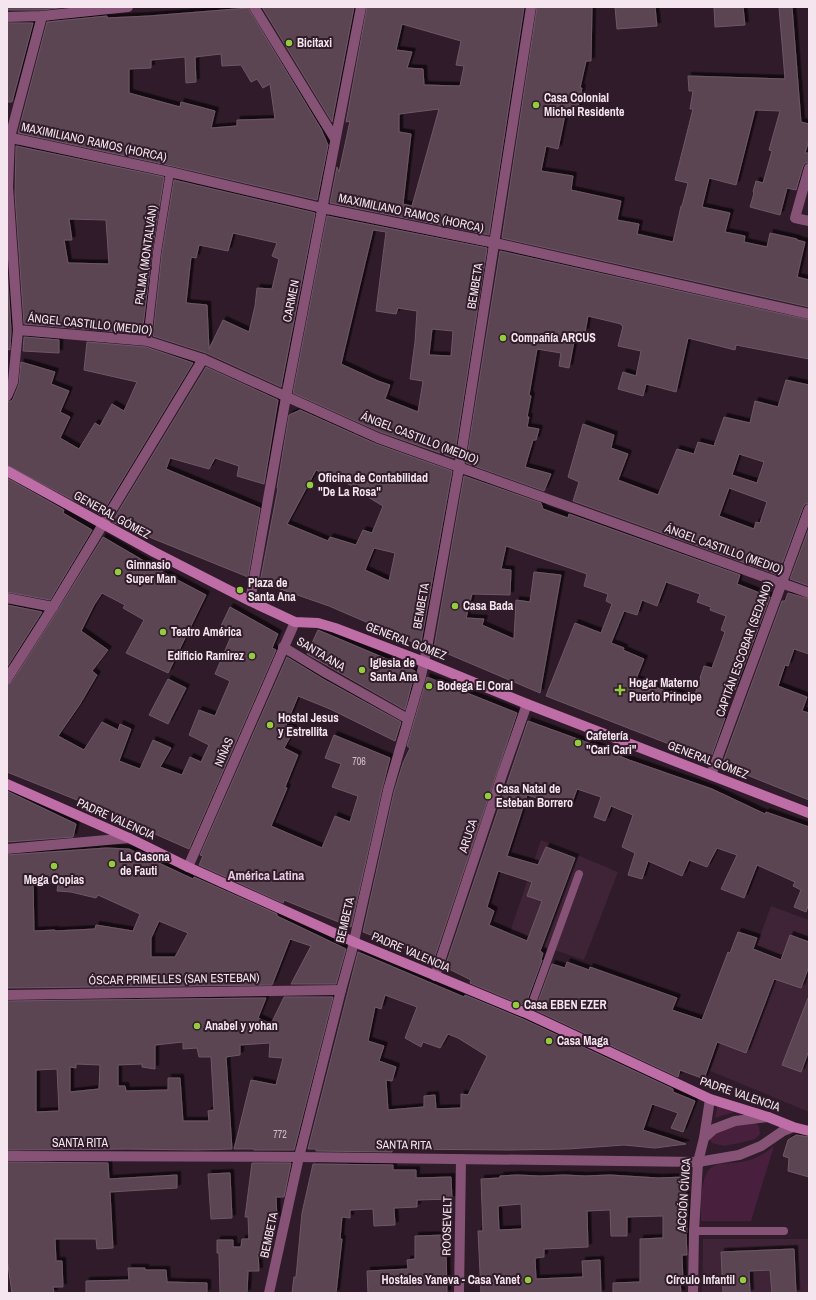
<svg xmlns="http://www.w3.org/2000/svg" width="816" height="1300" font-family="'Archivo Narrow',sans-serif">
<defs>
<filter id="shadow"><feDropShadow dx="3.5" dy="-3.5" stdDeviation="0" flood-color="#0009"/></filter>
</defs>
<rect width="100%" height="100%" fill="#2f1b29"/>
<!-- built -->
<g fill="#3e2436">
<polygon points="541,840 618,872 584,960 509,935"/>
<polygon points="771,906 809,920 809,1112 710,1071"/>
<polygon points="703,1239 809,1239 809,1293 702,1293"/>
</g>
<!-- green -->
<g fill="#481f3d">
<polygon points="718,1103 738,1111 715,1118"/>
<polygon points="753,1122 759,1126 760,1134 755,1139 740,1143 724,1146 712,1143 709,1138 716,1129"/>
<path d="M774,1146l-23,75h-50c0,-12 -1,-26 2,-37 5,-25 19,-19 38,-22 13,-2 22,-7 33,-16z"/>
</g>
<!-- building -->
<g fill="#5b4453" stroke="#6f5767" fill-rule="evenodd" filter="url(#shadow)">
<polygon points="7,7 66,7 42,10 7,10"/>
<polygon points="262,7 354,7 332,122"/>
<path d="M367,7h157l-35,228 -159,-32 7,-36 2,5 11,-51 -4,1zM402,24l59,17 -5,24 8,1 -4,20 -36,-1 -1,-16 -16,-1 5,-16 -16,-2zM439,109l-27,97 -9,-2 8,-70 -12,-2v-18z"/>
<polygon points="537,7 592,7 591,61 586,61 580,88 582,88 576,117 565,115 558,149 546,146 541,171 573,176 571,190 621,201 617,220 639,224 637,234 673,242 681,206 682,206 688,183 675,180 693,109 690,109 693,91 689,91 688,76 785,79 779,7 792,7 801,122 809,124 809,140 805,153 809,153 809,162 805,163 803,166 796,190 787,188 780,215 750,207 754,193 753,192 756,181 763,183 772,151 769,150 780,111 755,110 736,185 709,178 702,207 730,213 725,232 745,236 744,242 767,247 770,233 797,239 797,240 805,242 797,277 809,280 809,307 502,238"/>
<polygon points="615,7 655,7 657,26 617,29"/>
<polygon points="714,7 743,7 745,25 715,27"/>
<path d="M248,8l73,121 7,16 -11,55 -145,-34 -154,-33 29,-111 60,-6v2l42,-2zM221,54l1,12 19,-1 10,17 6,-3 6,9 7,-4 5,35 -38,1v6l-26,2 4,-17 -34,-9 -1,5 -51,-14v-24l22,-1v-8l34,-3 1,26 10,-1 -1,-25z"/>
<polygon points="7,23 33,23 12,102 7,102"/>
<path d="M16,146l148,31 -12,74 -10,83 -118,-10 -9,-129zM69,219l37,1 3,44 -41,-1 -4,-23h8z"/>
<path d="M174,180l141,33 -34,174 -75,-34 -53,-17 9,-83zM233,233l44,10 -5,13 7,3 -7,30 -15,-1 -2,18 -6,26 -26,-12 -14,29 -2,-44 -21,-2 5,-46 5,1 3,-13 29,6z"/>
<path d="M327,216l160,32 -33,210 -74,-26 -87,-39zM373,230l13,2 -10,79 20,3 2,-6 19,3 -2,31 -5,37 13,2 -5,31 -33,-13 5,-14 -12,-4 -37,-17zM432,329l21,2 -2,25 -22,-1z"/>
<polygon points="500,251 809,320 809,359 736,345 735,350 688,338 676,392 646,384 643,396 618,389 623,372 636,376 641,351 618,346 623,326 621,325 621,324 588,316 585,332 576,331 569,368 559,366 561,353 537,349 529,395 531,396 527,417 529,417 527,427 539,429 536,440 533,440 525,467 551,474 544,491 466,463"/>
<polygon points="7,266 11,330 10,350 7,349"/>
<polygon points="24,337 59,340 59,353 23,351"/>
<polygon points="87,342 146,347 193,363 101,515 7,465 7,402 11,401 13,399 19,384 21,362 55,372 51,384 69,391 60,412 70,417 60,438 79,449 95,423 100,426 112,404 124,411 137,382 84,370"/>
<polygon points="206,367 278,400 264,484 237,476 239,466 215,458 209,469 170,458 166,469 260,508 248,577 112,522"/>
<path d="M786,380l23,5v118l-4,1 -2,3 -25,68 -205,-74 6,-19 -11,-5 15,-53 31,11 -3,13 17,6 -10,26 40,15 19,-46 17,5 4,-12 16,4 10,-29 26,6 5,-22 23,6zM739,454l25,8 -7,21 -25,-8zM729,488l38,14 -7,21 -4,-1 -2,7 -35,-13z"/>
<path d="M300,410l76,34 76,27 -31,171 -6,-2v3l-86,-37 -69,-24 18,-94h-1l12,-73zM316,470l48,21 -1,3 20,12 -11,27 -9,-3 -7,15 -26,-8 -2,4 -41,-17zM374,548l21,5 -6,28 -24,-11z"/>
<path d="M464,476l77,27 2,6 25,9 1,-4 171,61 -3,9 33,13 -35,93 -9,-3 -10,27 9,4 -15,42 -164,-64 29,-73 26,10 11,-29 -6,-3 2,-7 -24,-8 3,-12 -81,-28 -5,23 10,1 -1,25 -38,-1 -6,24 18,1 -2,6 32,14 2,-39 14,2 4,-30 27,3 -21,118 -106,-45zM666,582l34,12 -3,8 14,5 -1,3 16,6 -5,14 4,2 -13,36 -8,-2 -4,12h1l-8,21 -22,-8 -1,2 -34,-14 8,-20 -21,-9 1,-2 -13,-5 13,-32 13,4 5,-15 15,6z"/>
<polygon points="7,478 64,510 63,513 92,530 50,600 7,592"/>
<polygon points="809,528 809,586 790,579"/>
<polygon points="103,537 168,575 206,595 168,673 126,653 144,620 123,608 125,605 102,593 94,605 81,631 108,650 92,671 97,675 80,704 58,736 84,750 102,722 118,730 120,724 131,729 119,761 140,769 153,740 171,748 160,767 182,775 190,757 201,762 209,745 189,735 199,710 215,716 230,681 215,674 232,634 220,628 230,607 278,634 272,648 276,650 189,849 87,804 7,772 7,685 12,682 58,610"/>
<polygon points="788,593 809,599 809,654 794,649 788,666 785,665 778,686 807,697 802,711 809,713 809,800 722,765 782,601 785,601"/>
<polygon points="7,605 42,612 7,667"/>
<polygon points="318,630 415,671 405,710 307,654"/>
<polygon points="287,657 323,679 401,722 395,741 330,709 298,696 286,725 294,730 284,748 298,755 285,787 287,788 271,826 322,848 335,816 350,822 358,796 332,787 341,764 325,758 334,735 390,758 382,789 351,927 284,900 283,903 199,865 203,856 200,855"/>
<polygon points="427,677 517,713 433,962 410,950 363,932 394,792 403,763 410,748 407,746"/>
<polygon points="168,679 186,688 168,724 149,715"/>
<path d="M528,721l66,24 35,15 83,29 53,25 1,-2 43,15v76l-3,9 -12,-5 7,-17 -8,-4 2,-4 -38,-17 -13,33 -23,-9 16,-34 -20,-7 -10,19 -18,-7 -7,16 -34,-15 -6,18 -14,-4 7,-22 -13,-6 11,-32 -22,-9 -6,15 -11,-4 7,-20 -24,-8 -7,19 -43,-13 -20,61 31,9 8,-18 29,11 -35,93 3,2 -2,7h1l-17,46 -55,-23 1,-3 -26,-13zM498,871l34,11 -5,14 15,5 -15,40 -38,-16 5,-14 -7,-4z"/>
<polygon points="7,791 76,824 73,837 7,842"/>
<path d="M106,848l23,1 64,30 1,-2 83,37v2l69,33 -10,35h-45l20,-38 -21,-7 -18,46 -265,3v-133zM33,882l25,2 -1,7 14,1 25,6 2,-3 42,19 -7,17 -37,-6 -1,4 -40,2v-1l-21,1zM159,921l29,12 -13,24h-24v-19z"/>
<polygon points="738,932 757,938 753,949 781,960 790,935 809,942 809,966 801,988 774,979 746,1053 717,1042 704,1079 680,1070 678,1077 535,1010 552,964 565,968 567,962 589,970 590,967 677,998 672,1010 702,1020 728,952 730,953"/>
<path d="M358,952l106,45 1,-2 60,25 148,69v3l22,9 -12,31 -12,-4 7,-15 -26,-9 -9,26 43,14 -31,4 -31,-3 -56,4 -58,1 -118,-1v3l-76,-1v-2h-8zM385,995l32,12 -12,31 16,9 2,-5 17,6 8,-14 10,4 29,18 -19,39 -7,-1v14l-25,1 -1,-14 -11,1v11l-36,3 -2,-30 6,1 4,-14 -17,-6 5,-15 -16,-5 7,-34 6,2z"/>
<path d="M284,997h49l-39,153h-40v-1h-20l17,-69 25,5 7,-27 -14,-1 1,-14 -30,2v10l-14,2 6,92 -36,1 -68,-1 -121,1v-149l259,-3 -8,20 13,6zM183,1042v7l14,-1 2,9h12l3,53 -6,1 1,10h-26l-3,-43h-12v12l-42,1 -1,-5h-7v-21l24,-1v3l13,2v-24zM76,1064l24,1 -1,24 -29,3v-25l6,1zM57,1069l2,42 -23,1v-42z"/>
<polygon points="808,998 809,998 809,1050 801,1072 782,1065"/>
<polygon points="796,1135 809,1137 809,1177 788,1171 789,1158 783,1156 788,1140"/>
<polygon points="7,1162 108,1163 109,1179 177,1175 177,1188 110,1192 113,1248 97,1249 96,1239 55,1239 56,1261 62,1261 63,1287 53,1287 54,1293 12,1293 7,1258"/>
<polygon points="252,1163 291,1163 284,1197 276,1197 277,1219 273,1219 273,1231 268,1232 269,1252 258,1252 259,1271 248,1271 247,1293 220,1293 219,1253 217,1253 217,1240 233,1240 233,1247 241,1247 242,1239 249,1239 248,1217 245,1217"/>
<polygon points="313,1164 393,1165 393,1170 416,1170 416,1178 451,1177 452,1199 417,1200 417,1207 394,1208 395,1225 374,1226 373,1209 350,1210 350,1218 342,1217 340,1239 342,1239 336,1293 292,1293 294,1277 296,1277 302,1213"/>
<polygon points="230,1173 232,1218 211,1219 208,1174"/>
<path d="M517,1175l23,1 24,-1 21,1 25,-1 48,3 27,-1 2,56h-1l1,22h-5l1,26h-3l1,12h-68v-10l27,-1v-43l23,-1v-22l-36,1v19h-16l-1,-26 -23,1 1,36 -44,2v8l-9,1 1,21 47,-2 -1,-16 18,-1 1,33h-120l-3,-62h5l-2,-52 19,-1v-2zM521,1204l1,25 -23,1 -1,-24z"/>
<polygon points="447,1235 448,1249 446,1250 447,1293 368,1293 367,1271 408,1269 407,1260 415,1259 415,1236"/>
<polygon points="794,1249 796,1293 772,1293 770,1270 749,1271 750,1293 723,1293 721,1252"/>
<polygon points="128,1268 145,1268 145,1270 166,1270 167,1282 207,1283 207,1293 86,1293 86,1281 129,1280"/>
</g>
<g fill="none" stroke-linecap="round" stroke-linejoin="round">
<!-- service -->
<g stroke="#865377" stroke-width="8">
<polyline points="147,341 157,252 170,172"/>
<polyline points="528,1014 579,874"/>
<polyline points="694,1231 784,1231"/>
</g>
<!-- minor -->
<g stroke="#865377" stroke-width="10">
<polyline points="254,7 335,139"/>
<polyline points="7,17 42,16 128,7"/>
<polyline points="809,168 795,218 809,221"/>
<polyline points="18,330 147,341 203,359 378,438 809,593"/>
<polyline points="7,396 13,382 18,330 8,187 10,137 42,16"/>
<polyline points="7,598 53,607"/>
<polyline points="250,601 286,397 361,7"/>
<polyline points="283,647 326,673 408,719"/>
<polyline points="7,679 53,607 203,359"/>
<polyline points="711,775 809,509"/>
<polyline points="7,849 129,838"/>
<polyline points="188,867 295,622"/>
<polyline points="435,976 502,775 527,704"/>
<polyline points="7,995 341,990"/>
<polyline points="269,1293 299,1157"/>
<polyline points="459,1293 461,1159"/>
</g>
<!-- tertiary -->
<g stroke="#865377" stroke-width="10">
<polyline points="7,137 170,172 322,208 495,243 809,314"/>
<polyline points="704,1138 714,1129 735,1121 768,1117"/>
<polyline points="7,1156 299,1157 698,1162 739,1155 761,1146 783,1131 793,1127"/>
<polyline points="299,1157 341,990 352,950 388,790 421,676 426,653 459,468 531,7"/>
<polyline points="693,1293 694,1231 698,1162 704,1138 710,1099"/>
</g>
<!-- secondary -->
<g stroke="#bf6da7" stroke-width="10">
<polyline points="7,471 154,552 250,601 295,622 318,623 335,628 424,662 527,704 809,813"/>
<polyline points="7,784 129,838 188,867 354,942 528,1014 710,1099 768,1117 793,1127 809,1131"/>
</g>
</g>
<!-- markers -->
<g fill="#93cd3d" stroke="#2f1b29" stroke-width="1.5">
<circle cx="289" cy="43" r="4"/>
<circle cx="536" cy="105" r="4"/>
<circle cx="503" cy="338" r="4"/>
<circle cx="310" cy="485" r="4"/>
<circle cx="118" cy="572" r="4"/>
<circle cx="240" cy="590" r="4"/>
<circle cx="455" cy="606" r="4"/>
<circle cx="163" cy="632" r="4"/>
<circle cx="252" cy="656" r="4"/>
<circle cx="362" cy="670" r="4"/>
<circle cx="429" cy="686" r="4"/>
<path d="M618 684h4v4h4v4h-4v4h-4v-4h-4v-4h4z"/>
<circle cx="270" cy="725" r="4"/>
<circle cx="578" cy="743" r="4"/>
<circle cx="488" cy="796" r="4"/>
<circle cx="112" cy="864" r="4"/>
<circle cx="54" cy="866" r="4"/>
<circle cx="516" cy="1005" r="4"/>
<circle cx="197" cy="1026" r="4"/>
<circle cx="549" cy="1041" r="4"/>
<circle cx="528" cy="1280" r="4"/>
<circle cx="743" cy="1280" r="4"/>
</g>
<g text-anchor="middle" stroke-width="4" stroke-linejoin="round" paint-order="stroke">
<!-- number labels -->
<g font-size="10" fill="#cebdc7">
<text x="359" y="765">706</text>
<text x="280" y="1138">772</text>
</g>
<!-- poi labels -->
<g font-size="12" font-weight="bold" fill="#f4e5ee" stroke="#2f1b29" text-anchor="start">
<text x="297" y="47">Bicitaxi</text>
<text x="544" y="102">Casa Colonial<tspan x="544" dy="14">Michel Residente</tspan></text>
<text x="511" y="342">Compañía ARCUS</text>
<text x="318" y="482">Oficina de Contabilidad<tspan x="318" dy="14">"De La Rosa"</tspan></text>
<text x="126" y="569">Gimnasio<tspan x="126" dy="14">Super Man</tspan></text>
<text x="248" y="587">Plaza de<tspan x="248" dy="14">Santa Ana</tspan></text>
<text x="463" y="610">Casa Bada</text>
<text x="171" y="636">Teatro América</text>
<text x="244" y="660" text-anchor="end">Edificio Ramirez</text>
<text x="370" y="667">Iglesia de<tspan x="370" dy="14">Santa Ana</tspan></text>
<text x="629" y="687">Hogar Materno<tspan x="629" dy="14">Puerto Principe</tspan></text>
<text x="437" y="690">Bodega El Coral</text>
<text x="278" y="722">Hostal Jesus<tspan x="278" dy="14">y Estrellita</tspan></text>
<text x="586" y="740">Cafetería<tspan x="586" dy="14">"Cari Cari"</tspan></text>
<text x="496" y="793">Casa Natal de<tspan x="496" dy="14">Esteban Borrero</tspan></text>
<text x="120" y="861">La Casona<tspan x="120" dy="14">de Fauti</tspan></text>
<text x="54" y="884" text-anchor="middle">Mega Copias</text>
<text x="524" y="1009">Casa EBEN EZER</text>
<text x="205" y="1030">Anabel y yohan</text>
<text x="557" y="1045">Casa Maga</text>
<text x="520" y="1284" text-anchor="end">Hostales Yaneva - Casa Yanet</text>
<text x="735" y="1284" text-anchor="end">Círculo Infantil</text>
</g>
<!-- street labels -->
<g font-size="12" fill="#f4e5ee" stroke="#2f1b29">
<text transform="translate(94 142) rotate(12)" y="4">MAXIMILIANO RAMOS (HORCA)</text>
<text transform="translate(411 213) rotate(12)" y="4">MAXIMILIANO RAMOS (HORCA)</text>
<text transform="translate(146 255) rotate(-82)" y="4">PALMA (MONTALVÁN)</text>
<text transform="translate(475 286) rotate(-81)" y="4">BEMBETA</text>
<text transform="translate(291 301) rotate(-79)" y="4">CARMEN</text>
<text transform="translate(90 324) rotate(6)" y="4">ÁNGEL CASTILLO (MEDIO)</text>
<text transform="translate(420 438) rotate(21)" y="4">ÁNGEL CASTILLO (MEDIO)</text>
<text transform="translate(112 515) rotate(29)" y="4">GENERAL GÓMEZ</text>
<text transform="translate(724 549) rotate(20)" y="4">ÁNGEL CASTILLO (MEDIO)</text>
<text transform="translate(421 606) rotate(-80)" y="4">BEMBETA</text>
<text transform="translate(406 641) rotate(21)" y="4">GENERAL GÓMEZ</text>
<text transform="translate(744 649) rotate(-70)" y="4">CAPITÁN ESCOBAR (SEDANO)</text>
<text transform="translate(321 654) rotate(31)" y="4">SANTA ANA</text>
<text transform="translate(224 752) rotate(-67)" y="4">NIÑAS</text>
<text transform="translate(708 760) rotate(21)" y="4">GENERAL GÓMEZ</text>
<text transform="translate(116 819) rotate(24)" y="4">PADRE VALENCIA</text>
<text transform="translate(468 836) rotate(-72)" y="4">ARUCA</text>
<text transform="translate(345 920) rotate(-77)" y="4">BEMBETA</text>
<text transform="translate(411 952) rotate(23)" y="4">PADRE VALENCIA</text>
<text transform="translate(174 979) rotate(-1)" y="4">ÓSCAR PRIMELLES (SAN ESTEBAN)</text>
<text transform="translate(740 1094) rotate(19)" y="4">PADRE VALENCIA</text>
<text x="80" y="1147">SANTA RITA</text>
<text transform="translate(404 1145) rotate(1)" y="4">SANTA RITA</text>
<text transform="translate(684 1195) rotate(-86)" y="4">ACCIÓN CÍVICA</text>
<text transform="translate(447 1226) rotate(-89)" y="4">ROOSEVELT</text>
<text transform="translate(269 1235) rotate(-78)" y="4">BEMBETA</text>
</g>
<!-- neighbourhood labels -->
<g font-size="13" font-weight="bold" fill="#e9cddf" stroke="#2f1b29">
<text x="266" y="880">América Latina</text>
</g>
</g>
<!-- border -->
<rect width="816" height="1300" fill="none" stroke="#f4e5ee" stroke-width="16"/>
</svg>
